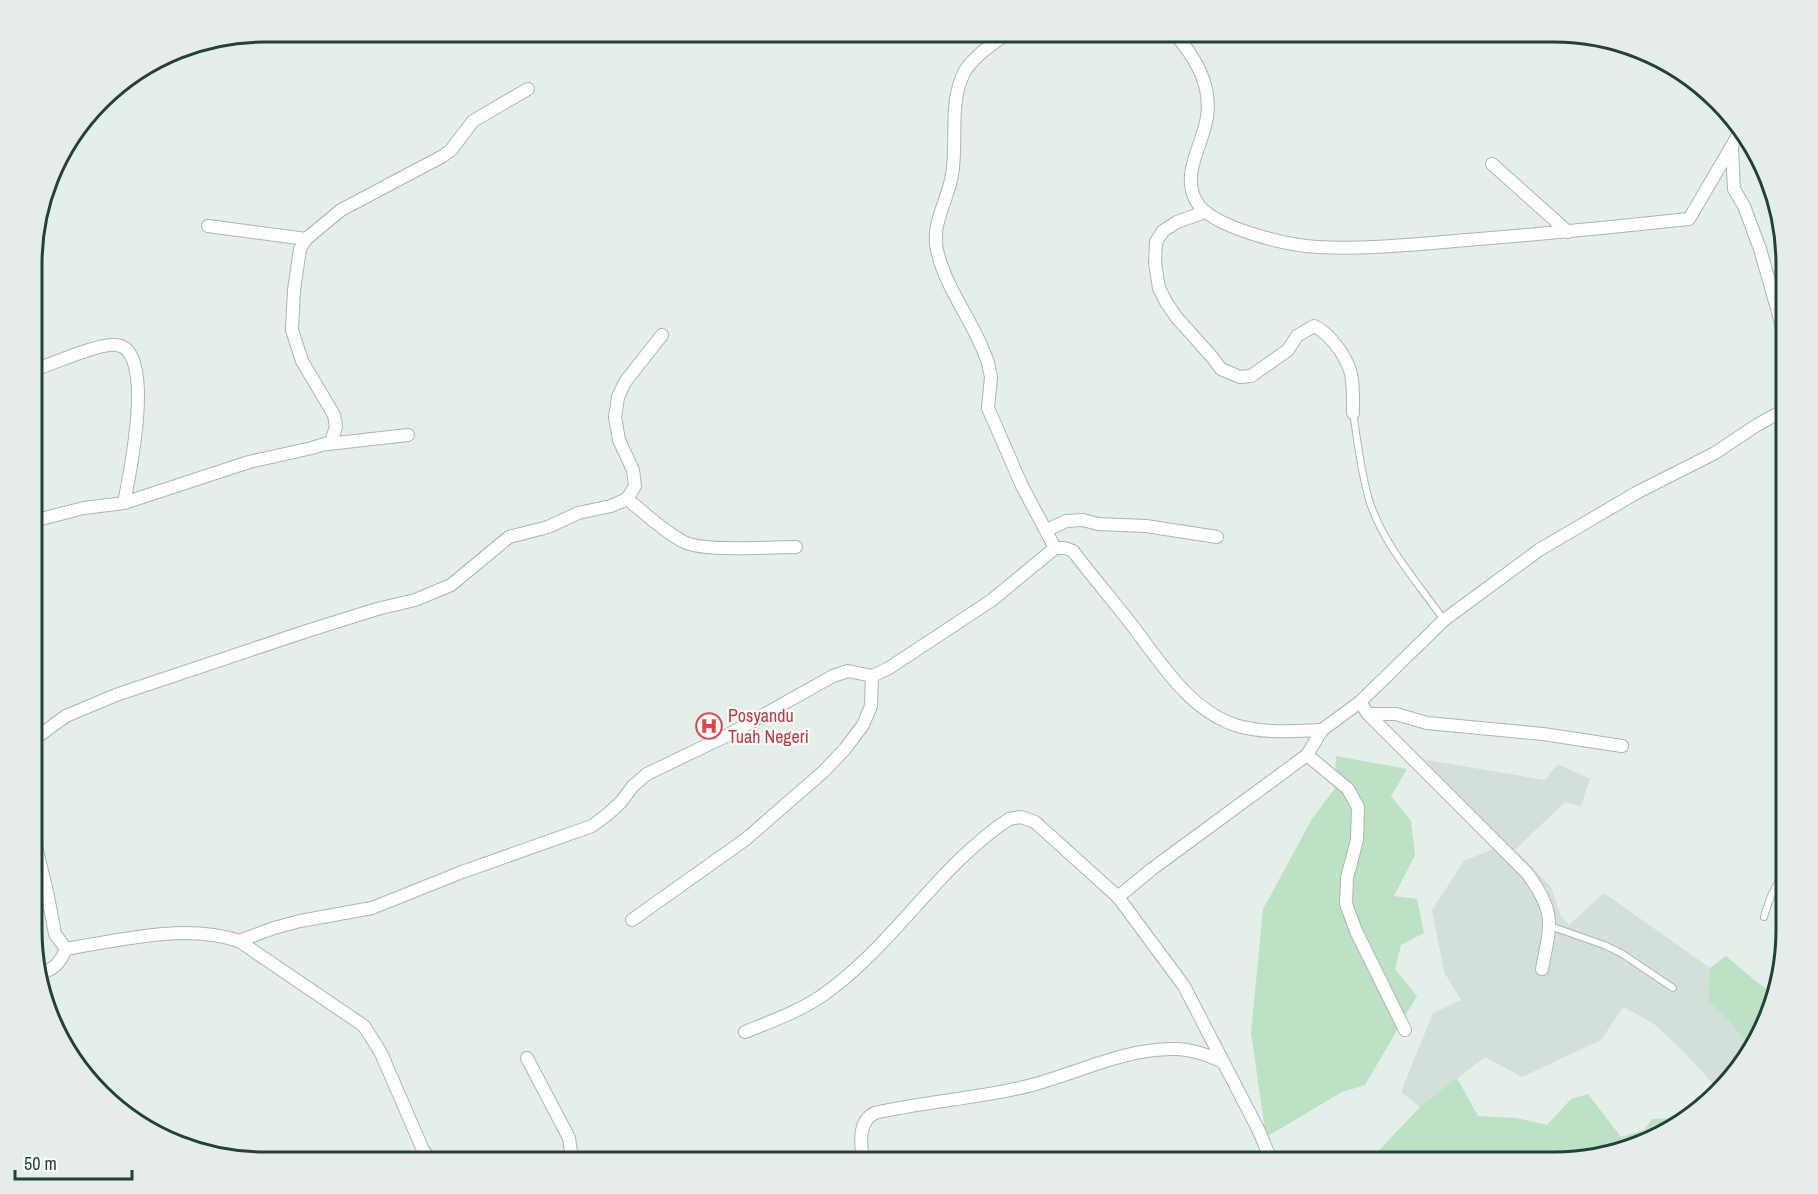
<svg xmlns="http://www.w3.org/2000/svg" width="1818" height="1194" font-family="'Archivo Narrow',sans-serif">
<rect width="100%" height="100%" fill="#e5efea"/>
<!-- built -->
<polygon fill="#d3dfd9" points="1421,759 1545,780 1558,764 1590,779 1581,806 1565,802 1515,850 1551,887 1561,916 1569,925 1604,893 1710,968 1708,1000 1729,1021 1752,1050 1747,1059 1717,1088 1684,1052 1653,1023 1623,1007 1601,1040 1522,1077 1485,1057 1420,1107 1401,1092 1433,1013 1461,1000 1444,972 1432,910 1464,861 1493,849"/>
<!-- green -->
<g fill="#bde1c5">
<polygon points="1336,756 1407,769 1391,796 1411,821 1415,855 1394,896 1417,899 1424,933 1401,945 1395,969 1417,996 1365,1085 1342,1092 1266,1137 1251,1033 1263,909 1312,819 1335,788"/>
<polygon points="1726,956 1758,983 1776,995 1774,1004 1752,1050 1729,1021 1708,1000 1710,968"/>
<polygon points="1457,1078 1478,1116 1516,1118 1547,1125 1571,1099 1588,1094 1621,1137 1644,1130 1652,1119 1678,1118 1680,1123 1670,1132 1569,1162 1368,1162 1420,1107"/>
</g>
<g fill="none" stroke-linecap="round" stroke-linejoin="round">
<!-- lane casing -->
<g stroke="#a7b8b1" stroke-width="8">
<g id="lane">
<path d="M1353,413c5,30 8,62 17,90 15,44 48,80 74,117"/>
<path d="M1764,917c5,-17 9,-31 22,-43"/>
<polyline points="1550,926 1604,945 1621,953 1673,988"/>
</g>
</g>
<!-- street casing -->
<g stroke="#a7b8b1" stroke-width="14">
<g id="street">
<path d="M1009,32c-15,11 -34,23 -44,39 -17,31 -7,70 -13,104 -4,25 -21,49 -15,75 9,41 39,74 51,113l3,14 -3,31 34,78 33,62"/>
<path d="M1173,32c21,23 39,53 34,85 -4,28 -26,56 -11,84 15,27 91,44 121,46 48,3 101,-3 150,-7 74,-6 148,-13 222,-21l51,-87"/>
<polyline points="1732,149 1734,189 1744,206 1760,249 1780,319 1786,348"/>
<polyline points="1492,164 1568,232"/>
<path d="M1205,212l-28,10 -14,9 -7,11 -1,21 4,25 7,14 11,16 35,39 9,12 19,8 11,-1 37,-26 9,-14 17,-10c15,7 30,27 36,44 4,13 3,29 3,43"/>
<polyline points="208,226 306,239"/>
<path d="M33,370c20,-6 65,-27 83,-25 41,3 13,132 8,158"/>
<polyline points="328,444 408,435"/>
<path d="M627,499c18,14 37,33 57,43 20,10 87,5 112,5"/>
<polyline points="33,521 84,508 124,503 249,462 312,448 331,442 336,427 334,415 302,361 292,330 294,290 300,249 306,239 341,210 443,156 451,150 473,121 528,89"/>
<polyline points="1047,530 1066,521 1083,520 1098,524 1146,526 1217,537"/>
<path d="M1360,702l8,12 159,159c29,40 24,50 15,96"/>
<polyline points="1368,714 1396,714 1427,723 1543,734 1622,746"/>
<polyline points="33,740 66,716 116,695 301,633 377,609 415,600 451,585 509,537 548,527 578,513 611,506 627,499 635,486 633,470 619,440 615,417 618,397 625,382 662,335"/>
<polyline points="1307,755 1348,789 1358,807 1357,840 1347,878 1346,904 1356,931 1405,1030"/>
<polyline points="33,834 48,896 55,934 66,949"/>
<polyline points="1118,897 1152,869 1307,755 1322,730 1360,702 1444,620 1539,550 1636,493 1715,453 1757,425 1786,409"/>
<polyline points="632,920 746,839 823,772 845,749 863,725 871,706 872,676"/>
<path d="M239,941l35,-13 26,-7 72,-13 90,-36 130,-46 16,-12 13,-12 12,-16 14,-12 79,-38 107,-60 15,-5 24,5 17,-8 103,-68 63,-52h10l8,3c18,24 37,46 55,69 30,38 59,89 107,105 28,9 59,6 87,5"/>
<path d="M66,949c55,-9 119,-26 173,-8l125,85 17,27 42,97 8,12"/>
<path d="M38,974c16,-4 22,-11 28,-25"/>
<path d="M745,1032c27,-11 55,-21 78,-37 70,-49 114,-128 186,-176l12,-2 14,5 83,75 66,89 75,145 13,31"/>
<polyline points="527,1058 569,1138 571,1152 570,1162"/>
<path d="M863,1162c-2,-16 -6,-41 12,-49 47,-11 97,-14 145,-25 51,-11 101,-40 155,-39 17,0 33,6 48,13"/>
</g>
</g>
<!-- lane -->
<use href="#lane" stroke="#fff" stroke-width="6"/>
<!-- street -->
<use href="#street" stroke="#fff" stroke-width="12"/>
</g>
<!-- icons -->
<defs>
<g id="hospital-ring" transform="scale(1.35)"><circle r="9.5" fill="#f6fbf8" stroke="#e0444e" stroke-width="1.5"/><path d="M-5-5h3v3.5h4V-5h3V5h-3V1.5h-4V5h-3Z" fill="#e0444e"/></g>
</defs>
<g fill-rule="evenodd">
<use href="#hospital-ring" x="709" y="726"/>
</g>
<g text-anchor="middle" stroke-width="4.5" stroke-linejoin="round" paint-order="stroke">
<!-- health labels -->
<g font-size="18" fill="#be3a42" stroke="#f6fbf8" text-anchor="start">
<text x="728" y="722">Posyandu<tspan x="728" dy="21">Tuah Negeri</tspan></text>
</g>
</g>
<!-- crop -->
<path d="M0 0H1818V1194H0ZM264 42H1554A222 222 0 0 1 1776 264V930A222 222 0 0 1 1554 1152H264A222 222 0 0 1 42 930V264A222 222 0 0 1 264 42Z" fill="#e5ece9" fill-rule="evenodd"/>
<path fill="none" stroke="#224238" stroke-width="3" d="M264 42H1554A222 222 0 0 1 1776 264V930A222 222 0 0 1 1554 1152H264A222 222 0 0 1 42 930V264A222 222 0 0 1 264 42Z"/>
<!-- scale -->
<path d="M15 1170v9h117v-9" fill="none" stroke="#224238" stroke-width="3"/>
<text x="24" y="1170" font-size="18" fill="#224238" stroke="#f6fbf8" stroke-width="4.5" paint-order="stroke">50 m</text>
</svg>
